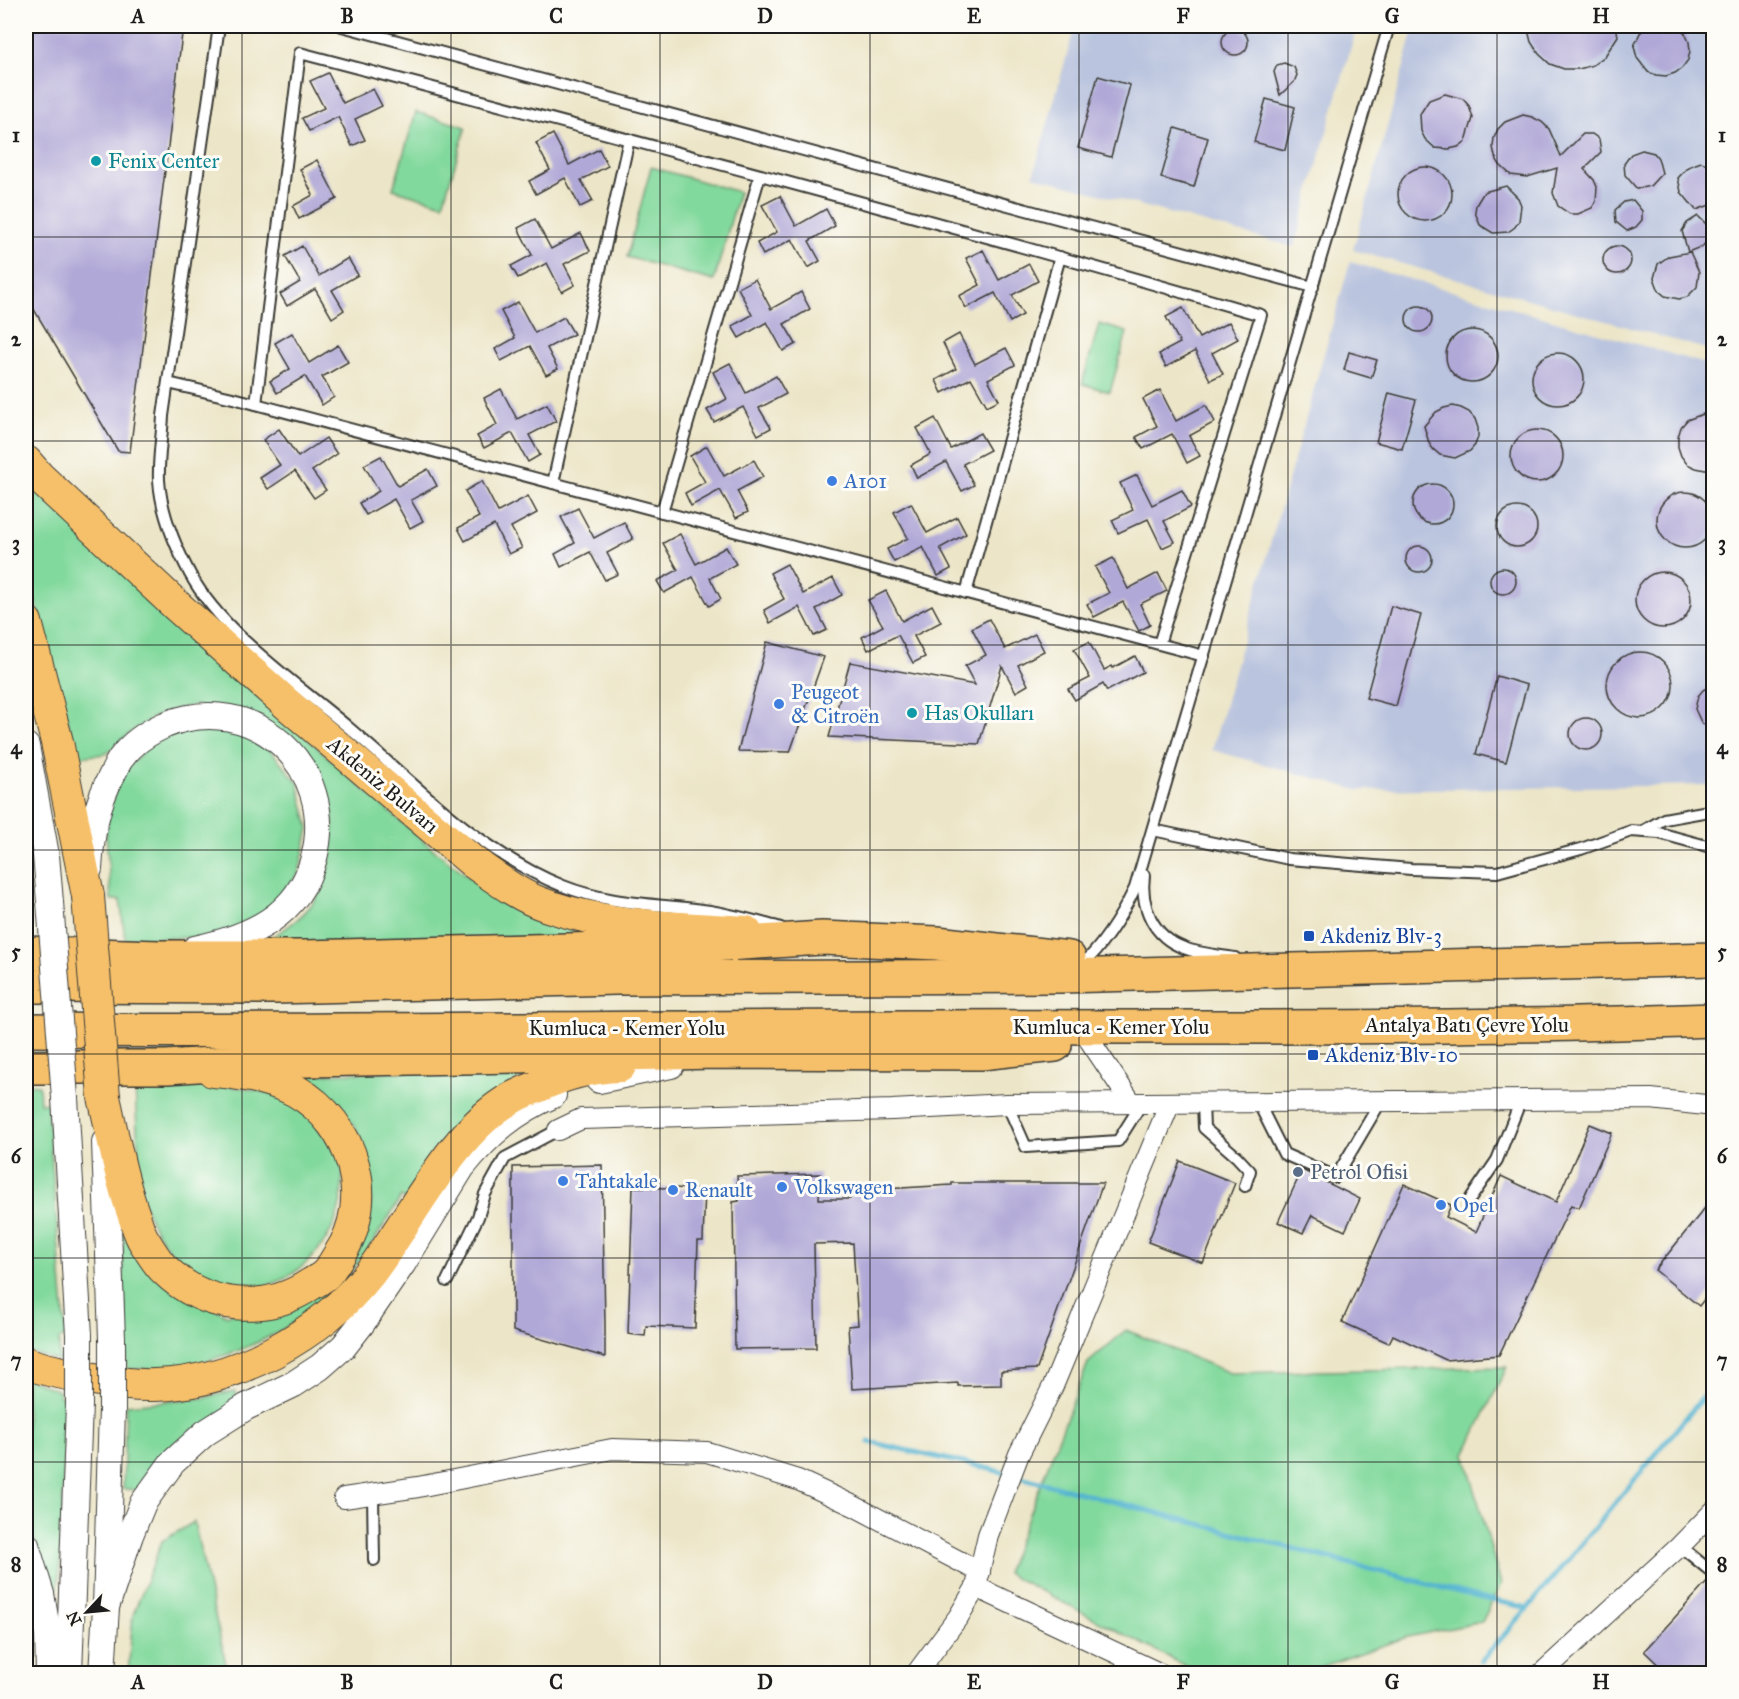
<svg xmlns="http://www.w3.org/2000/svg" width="1739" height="1699" font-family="'IM FELL Great Primer',serif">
<rect width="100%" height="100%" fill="#fdfcf7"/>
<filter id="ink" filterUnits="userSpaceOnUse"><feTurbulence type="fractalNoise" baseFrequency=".0167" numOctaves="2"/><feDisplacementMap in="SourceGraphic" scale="12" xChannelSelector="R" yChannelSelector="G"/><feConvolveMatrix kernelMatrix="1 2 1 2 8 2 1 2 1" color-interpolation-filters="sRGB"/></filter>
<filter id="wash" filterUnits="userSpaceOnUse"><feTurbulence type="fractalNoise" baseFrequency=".008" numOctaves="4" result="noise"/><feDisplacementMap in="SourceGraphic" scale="24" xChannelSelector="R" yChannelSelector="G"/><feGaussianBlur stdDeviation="1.35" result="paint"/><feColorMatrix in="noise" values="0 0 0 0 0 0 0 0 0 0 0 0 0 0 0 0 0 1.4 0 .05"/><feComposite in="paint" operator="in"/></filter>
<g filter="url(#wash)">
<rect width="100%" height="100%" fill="#ece5c7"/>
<!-- industrial -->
<g fill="#bac4de">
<polygon points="1075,26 1357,26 1294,247 1033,176"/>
<polygon points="1415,26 1713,26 1713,351 1353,250"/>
<polygon points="1350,262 1713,366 1713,785 1357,790 1212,750"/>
</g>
<!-- green -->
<g fill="#82d99d" stroke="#4f7a5c" stroke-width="1.5">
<polygon points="416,112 466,127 443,204 393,189"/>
<polygon points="651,167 739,192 714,281 627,257"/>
<polygon points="1099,324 1127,332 1110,392 1082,384"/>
<path d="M26,480l327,300 76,66 44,34 85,45 34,12 -338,10c22,-12 46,-25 61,-47 19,-31 22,-72 13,-107 -4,-13 -12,-25 -19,-36l-112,-52 -25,5 -20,8 -22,15 -24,21 -29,3 -27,-105 -24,-83z"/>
<polygon points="187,729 228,729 248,736 268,747 298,783 309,828 299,873 271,909 217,937 125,939 120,900 111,900 106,834 108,814 121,775 149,745"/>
<path d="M539,1067l-58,37 -74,96 -6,-3c-23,39 -48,78 -83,109 -6,6 -15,10 -22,15 -51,33 -108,50 -169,48l-6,-140 17,31 89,56 131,-64c20,-44 20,-103 -15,-140 -14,-14 -33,-25 -49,-37z"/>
<polygon points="26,1084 39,1085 40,1103 47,1103 66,1337 59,1339 59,1361 26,1351"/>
<path d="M135,1084c48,1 103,-3 149,14 19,8 31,25 42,40 5,7 14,15 16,23 2,8 0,19 0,27 -1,24 -9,44 -24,62 -62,77 -157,27 -177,-57 -2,-10 -2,-21 -2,-31 -2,-26 -3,-52 -4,-78z"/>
<polygon points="1126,1330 1230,1373 1507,1367 1465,1454 1501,1584 1482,1622 1407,1637 1303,1673 1199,1673 1006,1573 1088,1363"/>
<polygon points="26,1378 59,1391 60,1397 66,1397 61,1556 56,1605 36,1543 26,1518"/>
<polygon points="235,1391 238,1397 140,1490 123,1489 126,1405 203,1398"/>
<polygon points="194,1522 228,1673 128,1673 133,1615 162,1541"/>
</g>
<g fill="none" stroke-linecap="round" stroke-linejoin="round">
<!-- stream -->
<g stroke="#52b4d1" stroke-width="5">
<polyline points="869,1442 982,1467 1474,1596 1528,1608 1714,1384"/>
<polyline points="1481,1661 1528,1608"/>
</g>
</g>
<g id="blocks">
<!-- building -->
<g fill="#b0a8d7">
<polygon points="26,26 183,26 130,452 118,451 26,296"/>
<polygon points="1527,26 1616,26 1618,36 1605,56 1593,65 1579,69 1564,69 1550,64 1539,54 1531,42"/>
<polygon points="1648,26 1678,26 1685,33 1689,42 1690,51 1688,60 1682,68 1675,73 1666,76 1656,75 1648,72 1637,58 1634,46 1640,33"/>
<circle cx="1235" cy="42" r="13"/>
<polygon points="1284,63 1294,67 1297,75 1294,82 1280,95 1274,72 1277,65"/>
<polygon points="328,73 343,103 373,89 382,106 355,119 365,140 352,146 338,117 309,131 302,118 324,108 310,81"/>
<polygon points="1098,76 1130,85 1111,157 1078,148"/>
<polygon points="1445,94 1463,99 1469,106 1473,118 1466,141 1458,147 1449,149 1435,148 1425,139 1421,131 1420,114 1429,100"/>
<polygon points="1266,99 1295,107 1285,150 1254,142"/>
<polygon points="1523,115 1532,117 1542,122 1549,129 1561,156 1583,134 1592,134 1599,139 1601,152 1584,169 1594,180 1597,187 1596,202 1592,208 1578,214 1570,214 1558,206 1553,193 1557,168 1527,177 1511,175 1500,165 1495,157 1493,147 1494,138 1498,129 1505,122"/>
<polygon points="1175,128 1208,138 1194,187 1161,178"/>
<polygon points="553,134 569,165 599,149 608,166 581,180 593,201 580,207 565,178 536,194 529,181 550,170 536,143"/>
<polygon points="1642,150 1654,153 1658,158 1662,173 1650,186 1637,189 1625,175 1624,164 1631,154"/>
<polygon points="317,160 337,199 299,219 293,206 313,195 300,169"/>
<polygon points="1701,162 1713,166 1713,204 1696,210 1681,192 1678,178 1688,167"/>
<circle cx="1425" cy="194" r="27"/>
<polygon points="1506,186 1518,198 1521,205 1519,221 1515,227 1508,232 1493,233 1480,225 1475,212 1476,205 1484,192"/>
<polygon points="780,196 796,226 826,209 835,226 809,241 820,261 808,268 792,239 763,255 757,243 777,232 762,205"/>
<polygon points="1633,200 1642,211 1642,220 1636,227 1627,231 1616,222 1615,210 1624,202"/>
<polygon points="1698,216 1707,225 1710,234 1709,238 1703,246 1688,252 1682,231 1687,223"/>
<polygon points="535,219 551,249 581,233 590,251 564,264 575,285 562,292 547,263 518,278 511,266 532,255 518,228"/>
<circle cx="1617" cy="260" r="14"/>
<polygon points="302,246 319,276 348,258 358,275 332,290 344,310 332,318 315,289 287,306 280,294 300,282 285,256"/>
<polygon points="983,250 999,280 1029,264 1038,281 1012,295 1023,315 1010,322 995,293 966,308 959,296 980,285 966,258"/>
<polygon points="1690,252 1699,272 1697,287 1687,297 1679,299 1665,296 1659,291 1654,278 1658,264 1669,256"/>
<polygon points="755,279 771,309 801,292 810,309 784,324 796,344 783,351 767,322 739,338 732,326 752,315 738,288"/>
<polygon points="518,302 535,333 564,317 574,334 547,348 558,369 546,375 530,346 501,361 495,349 515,338 501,311"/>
<circle cx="1419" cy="319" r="13"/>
<polygon points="1183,308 1199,338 1229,322 1238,339 1212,353 1223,374 1210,380 1195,351 1166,367 1159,354 1180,343 1166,317"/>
<circle cx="1472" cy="356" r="26"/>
<polygon points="292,333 309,363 338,345 348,362 322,377 334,397 322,405 305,376 277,393 270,381 290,369 275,343"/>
<polygon points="959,334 975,364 1006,348 1015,365 988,379 999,400 987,406 971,378 942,393 936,380 956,369 943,343"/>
<polygon points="1349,352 1377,360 1371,378 1344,370"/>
<circle cx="1558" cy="379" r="26"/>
<polygon points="730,363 746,393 776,376 786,394 759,408 771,428 758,435 743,407 714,422 707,410 727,399 713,372"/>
<polygon points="501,389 517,419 547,404 556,421 529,435 540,455 528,462 512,433 484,448 477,436 497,425 484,398"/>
<polygon points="1160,390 1176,421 1206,405 1215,422 1189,436 1200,456 1187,463 1172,434 1143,449 1136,437 1157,426 1143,399"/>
<polygon points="1389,393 1416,400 1402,449 1376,442"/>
<polygon points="1453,406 1461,408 1469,412 1475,419 1478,428 1478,437 1475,445 1470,451 1455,458 1440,455 1433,449 1429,443 1424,426 1436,412 1444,408"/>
<polygon points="1703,414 1713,414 1713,469 1705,470 1696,468 1687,464 1681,456 1678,447 1678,437 1681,427 1687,420"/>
<polygon points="935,418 951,449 980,433 990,450 963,464 974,485 962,491 946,462 917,478 911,465 931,454 917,428"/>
<polygon points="279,429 298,457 326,438 337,454 312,471 326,490 314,498 295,471 268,489 260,478 280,465 263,440"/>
<circle cx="1537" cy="456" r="26"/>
<polygon points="707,446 724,476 754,460 763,477 737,491 748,512 736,518 720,490 691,506 685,493 705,482 690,456"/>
<polygon points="381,456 398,486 428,469 437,486 411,500 423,521 410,528 394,499 366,515 359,503 379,491 364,465"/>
<polygon points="1137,475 1152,505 1182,490 1191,507 1164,521 1175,542 1162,548 1148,519 1118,533 1112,520 1133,510 1120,483"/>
<polygon points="482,481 498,512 528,496 537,513 511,527 522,548 509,554 494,525 465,541 458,528 479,517 465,491"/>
<circle cx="1433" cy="504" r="20"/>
<circle cx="1685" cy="520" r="28"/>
<polygon points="911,503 927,533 957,517 966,534 940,548 951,569 938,576 923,547 894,562 887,549 908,538 894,512"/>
<circle cx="1517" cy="527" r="20"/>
<polygon points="578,508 594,538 624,522 633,539 607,553 618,574 605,580 590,552 561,567 555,554 575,543 561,517"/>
<polygon points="680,534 696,564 726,547 736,564 710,578 721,599 709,606 693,577 664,593 657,581 678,570 663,543"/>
<circle cx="1419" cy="559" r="13"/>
<polygon points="1113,558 1128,589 1158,573 1167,591 1140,604 1150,625 1139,631 1123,602 1094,617 1087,604 1109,593 1095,567"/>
<polygon points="787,564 803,594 833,578 842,595 816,609 827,630 814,636 799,607 770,623 764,610 784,599 770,573"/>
<circle cx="1503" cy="581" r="13"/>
<circle cx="1663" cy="600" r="28"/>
<polygon points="886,591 902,621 932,605 941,622 914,636 925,657 913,663 898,635 868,650 862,637 883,626 868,600"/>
<polygon points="1391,606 1421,615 1396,706 1366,698"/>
<polygon points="989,619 1005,649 1035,634 1044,651 1018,665 1028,685 1016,692 1002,666 979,744 829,737 850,662 975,685 965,666 986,655 972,628"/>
<polygon points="767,642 824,657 790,752 738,751"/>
<polygon points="1089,642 1104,670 1112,666 1113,668 1135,656 1143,672 1107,691 1103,684 1075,700 1068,689 1090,678 1074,649"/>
<circle cx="1640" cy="685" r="33"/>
<polygon points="1497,676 1527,685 1506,762 1476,754"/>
<polygon points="1713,684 1713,732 1701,722 1695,709 1698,696 1703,690"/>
<circle cx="1586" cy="734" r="16"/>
<polygon points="1590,1124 1612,1133 1579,1208 1571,1205 1499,1355 1446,1360 1393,1335 1389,1343 1342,1322 1404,1184 1451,1205 1446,1217 1476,1232 1501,1176 1556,1202"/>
<polygon points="1180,1161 1235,1183 1203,1263 1148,1242"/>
<polygon points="602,1165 605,1324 605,1357 513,1331 513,1167"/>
<polygon points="1302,1170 1360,1199 1345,1231 1312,1215 1303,1233 1278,1222"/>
<polygon points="820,1174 819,1199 850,1199 850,1191 952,1185 952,1183 1103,1183 1037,1369 1001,1371 1001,1385 958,1386 958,1383 852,1389 848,1326 858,1325 853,1243 814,1244 816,1348 735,1349 733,1202 739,1201 737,1176"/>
<polygon points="633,1187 705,1189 703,1241 698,1241 695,1328 646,1326 645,1336 628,1334"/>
<polygon points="1713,1198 1713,1288 1699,1306 1655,1270"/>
<polygon points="1709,1580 1713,1581 1713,1674 1668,1674 1644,1651"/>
</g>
</g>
</g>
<g filter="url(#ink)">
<use href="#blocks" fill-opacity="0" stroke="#3b3a36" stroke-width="1.5"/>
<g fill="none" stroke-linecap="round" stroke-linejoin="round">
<!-- service casing -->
<g stroke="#3b3a36" stroke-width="14">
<g id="service">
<path d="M219,26l-56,390c-1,21 -5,43 -4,64 2,33 15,64 31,94 32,59 107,110 159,154 67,57 131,125 214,158 47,19 98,18 147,25 24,4 48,11 71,17"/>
<polyline points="342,26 1313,287"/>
<polyline points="168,383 237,399 1204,656"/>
<path d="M256,404l44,-351c321,84 642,169 961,262l-102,329"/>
<polyline points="553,483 629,139"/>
<polyline points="662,512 760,175"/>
<polyline points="966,593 1060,257"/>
<polyline points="1153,830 1289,859 1411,869 1497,872 1581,849 1631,831 1659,833 1714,848"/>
<polyline points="1643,831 1664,819 1714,810"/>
<path d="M1144,875c-4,31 9,62 40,73 15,6 35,7 51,10"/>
<path d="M1080,967c24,-22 41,-50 55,-79l254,-862"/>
<polyline points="1258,1102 1284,1154 1336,1177 1381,1101"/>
<polyline points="1203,1103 1204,1128 1237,1157 1250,1171 1245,1186"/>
<polyline points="1007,1104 1026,1147 1118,1141 1142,1103"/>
<polyline points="1471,1198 1497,1160 1521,1100"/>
<polyline points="447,1281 478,1217 485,1194 505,1158 558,1130"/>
<polyline points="373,1495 374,1560"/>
<polyline points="1680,1546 1714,1574"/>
</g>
</g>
<!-- minor casing -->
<g stroke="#3b3a36" stroke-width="22">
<g id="minor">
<polyline points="1090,1041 1131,1102"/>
<polyline points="558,1130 581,1119 892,1110 1007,1104 1651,1099 1714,1106"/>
<polyline points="344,1498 418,1487 612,1449 707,1452 798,1480 854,1506 980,1572"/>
<polyline points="976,1587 1161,1674"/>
<polyline points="916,1674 959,1616 976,1587 988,1535 1019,1454 1054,1384 1170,1103"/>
<polyline points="1541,1674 1680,1546 1714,1511"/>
</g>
</g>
<!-- tertiary casing -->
<g stroke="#3b3a36" stroke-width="28">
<g id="tertiary">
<polyline points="26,746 46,855 50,902"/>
<path d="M89,869c2,-35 7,-65 24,-96 3,-5 5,-12 9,-16 11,-15 27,-25 43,-32 88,-36 173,42 149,133 -16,59 -64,79 -119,91"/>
<polyline points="599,1080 671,1065"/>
<polyline points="65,1098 79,1335"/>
<polyline points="105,1142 112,1339"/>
<polyline points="26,1545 41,1594 48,1635 49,1674"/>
<path d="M106,1607l24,-72 13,-32 29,-40 33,-30 41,-26 48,-23 26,-17 24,-21 18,-23 41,-60 59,-96c26,-32 53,-56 91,-72"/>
<polyline points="69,1674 79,1404"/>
<polyline points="102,1674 106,1607 112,1409"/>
</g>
</g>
<!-- primary casing -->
<g stroke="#3b3a36" stroke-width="34">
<g id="primary">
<path d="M26,462l13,15 139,130 109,97 186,158c23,16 47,35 75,44 64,22 132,21 198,26"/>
<polyline points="26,622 57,742 88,896"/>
<path d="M104,1097c9,39 16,80 30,119 3,8 5,17 10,25 6,9 13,22 21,29 40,39 101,45 146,14 5,-3 11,-6 15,-10 5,-5 9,-13 13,-19 37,-55 15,-131 -43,-164 -24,-13 -56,-18 -83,-20"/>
<path d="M26,1363c18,7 38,10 57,14 24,4 47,9 72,8 80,-2 166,-50 215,-112 41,-54 82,-142 142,-175 8,-4 17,-8 25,-11 27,-13 53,-20 83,-21"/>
</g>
</g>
<!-- trunk casing -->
<g stroke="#3b3a36" stroke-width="36">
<g id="trunk">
<polyline points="26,953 160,957 305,957 679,947 822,938 937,943 1069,958"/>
<polyline points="26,986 276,987 616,978 1062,976 1714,959"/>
<path d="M26,1030c296,2 593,-3 890,-3 266,-1 532,3 798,-7"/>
<polyline points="26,1067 167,1067 256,1061 719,1052 981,1053 1055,1045"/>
</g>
</g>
<!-- service -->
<use href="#service" stroke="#fff" stroke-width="10"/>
<!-- minor -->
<use href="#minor" stroke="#fff" stroke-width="20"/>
<!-- tertiary -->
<use href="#tertiary" stroke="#fff" stroke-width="26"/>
<!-- primary -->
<use href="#primary" stroke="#f6c06b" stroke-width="32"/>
<!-- trunk -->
<use href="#trunk" stroke="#f6c06b" stroke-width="33"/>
<!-- tertiary-bridge casing -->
<g stroke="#3b3a36" stroke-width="28" stroke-linecap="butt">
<g id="tertiary-bridge">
<polyline points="50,902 65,1098"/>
<polyline points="79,1404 79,1335"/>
<polyline points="112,1409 112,1339"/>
</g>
</g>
<!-- primary-bridge casing -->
<g stroke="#3b3a36" stroke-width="34" stroke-linecap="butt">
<polyline id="primary-bridge" points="88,896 104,1097"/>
</g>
<!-- tertiary-bridge -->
<use href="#tertiary-bridge" stroke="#fff" stroke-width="26"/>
<!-- primary-bridge -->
<use href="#primary-bridge" stroke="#f6c06b" stroke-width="32"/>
</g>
</g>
<!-- grid -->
<path fill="none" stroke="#1c1c1c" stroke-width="1.5" stroke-opacity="0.55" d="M242,26v1648M451,26v1648M660,26v1648M870,26v1648M1079,26v1648M1288,26v1648M1497,26v1648M26,237h1688M26,441h1688M26,645h1688M26,850h1688M26,1054h1688M26,1258h1688M26,1462h1688"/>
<!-- markers -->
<g fill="#0f9aa8" stroke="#fdfcf7" stroke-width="2">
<circle cx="96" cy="161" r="6"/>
<circle cx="912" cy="713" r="6"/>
</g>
<g fill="#3f7fe0" stroke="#fdfcf7" stroke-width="2">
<circle cx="832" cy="481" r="6"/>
<circle cx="779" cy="704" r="6"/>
<circle cx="563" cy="1181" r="6"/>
<circle cx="782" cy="1187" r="6"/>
<circle cx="673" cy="1190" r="6"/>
<circle cx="1441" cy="1205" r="6"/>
</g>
<g fill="#1a4fb4" stroke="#fdfcf7" stroke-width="2">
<rect x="1303" y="930" width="12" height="12" rx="3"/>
<rect x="1307" y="1049" width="12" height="12" rx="3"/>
</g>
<circle fill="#5c6f8a" stroke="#fdfcf7" stroke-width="2" cx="1298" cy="1172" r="6"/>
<g text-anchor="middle" stroke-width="6" stroke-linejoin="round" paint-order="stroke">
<!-- culture labels -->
<g font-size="21" fill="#0d838f" stroke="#fdfcf7" text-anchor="start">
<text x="108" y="168">Fenix Center</text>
<text x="924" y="720">Has Okulları</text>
</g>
<!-- shop labels -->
<g font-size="21" fill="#366cbe" stroke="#fdfcf7" text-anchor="start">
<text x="844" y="488">A101</text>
<text x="791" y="699">Peugeot<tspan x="791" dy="24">&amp; Citroën</tspan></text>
<text x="575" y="1188">Tahtakale</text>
<text x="794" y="1194">Volkswagen</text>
<text x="685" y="1197">Renault</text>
<text x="1453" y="1212">Opel</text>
</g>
<!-- street labels -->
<g font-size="21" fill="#1c1c1c" stroke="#fdfcf7">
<text transform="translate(383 785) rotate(40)" y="7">Akdeniz Bulvarı</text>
<text x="1467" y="1032">Antalya Batı Çevre Yolu</text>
<text x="1111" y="1034">Kumluca - Kemer Yolu</text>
<text x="627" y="1035">Kumluca - Kemer Yolu</text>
</g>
<!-- transit labels -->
<g font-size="21" fill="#164399" stroke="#fdfcf7" text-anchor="start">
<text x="1321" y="943">Akdeniz Blv-3</text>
<text x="1325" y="1062">Akdeniz Blv-10</text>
</g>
<!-- service labels -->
<g font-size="21" fill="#4e5e75" stroke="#fdfcf7" text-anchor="start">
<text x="1310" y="1179">Petrol Ofisi</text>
</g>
</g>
<!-- margin -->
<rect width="1739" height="1699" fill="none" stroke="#fdfcf7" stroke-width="66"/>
<!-- north arrow -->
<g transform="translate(87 1612) rotate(244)" stroke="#fdfcf7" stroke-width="4.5" paint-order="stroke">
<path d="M0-4.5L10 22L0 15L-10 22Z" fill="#1c1c1c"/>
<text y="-9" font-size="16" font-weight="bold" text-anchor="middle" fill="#1c1c1c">N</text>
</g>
<rect x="33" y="33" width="1673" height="1633" fill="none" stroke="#1c1c1c" stroke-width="2"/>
<g font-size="20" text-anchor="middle" font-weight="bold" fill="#1c1c1c">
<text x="138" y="23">A</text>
<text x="347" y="23">B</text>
<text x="556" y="23">C</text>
<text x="765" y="23">D</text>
<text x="974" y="23">E</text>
<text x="1183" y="23">F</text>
<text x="1392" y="23">G</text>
<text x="1601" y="23">H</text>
<text x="16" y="142">1</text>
<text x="1722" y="142">1</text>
<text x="16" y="346">2</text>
<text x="1722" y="346">2</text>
<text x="16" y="550">3</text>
<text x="1722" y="550">3</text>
<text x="16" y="754">4</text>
<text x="1722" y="754">4</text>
<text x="16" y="958">5</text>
<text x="1722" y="958">5</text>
<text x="16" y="1163">6</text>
<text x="1722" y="1163">6</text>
<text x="16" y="1367">7</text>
<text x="1722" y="1367">7</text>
<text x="16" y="1571">8</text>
<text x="1722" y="1571">8</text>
<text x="138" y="1689">A</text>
<text x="347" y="1689">B</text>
<text x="556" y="1689">C</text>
<text x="765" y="1689">D</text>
<text x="974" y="1689">E</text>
<text x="1183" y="1689">F</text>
<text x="1392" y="1689">G</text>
<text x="1601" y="1689">H</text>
</g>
</svg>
